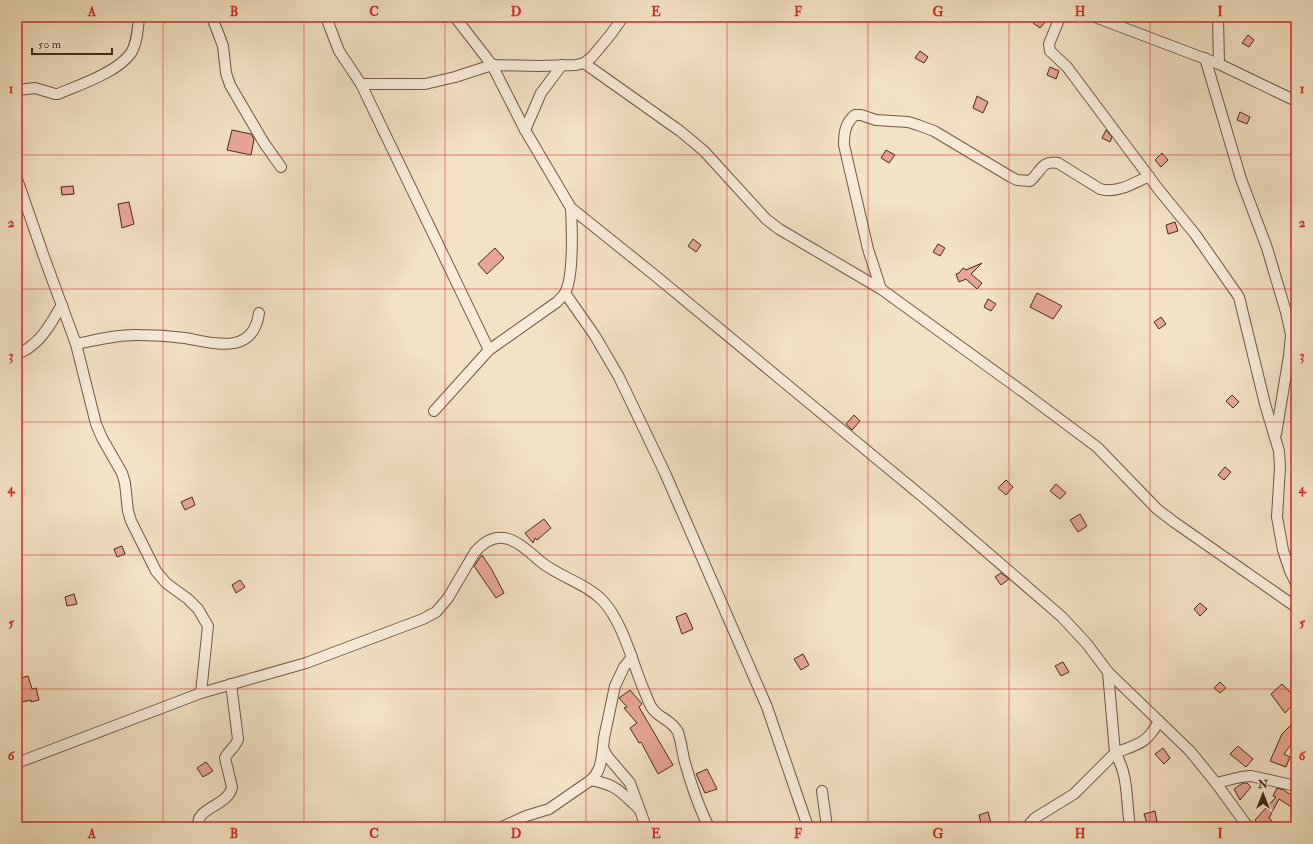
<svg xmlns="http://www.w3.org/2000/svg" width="1313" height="844" font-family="'IM FELL Double Pica',serif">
<rect width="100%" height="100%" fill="#f4e2c4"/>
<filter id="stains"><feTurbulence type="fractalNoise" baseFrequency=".005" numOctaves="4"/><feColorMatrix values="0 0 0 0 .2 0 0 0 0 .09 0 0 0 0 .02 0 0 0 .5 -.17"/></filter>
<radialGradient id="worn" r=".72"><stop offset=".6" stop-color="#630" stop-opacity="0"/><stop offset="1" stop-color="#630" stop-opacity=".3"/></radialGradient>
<!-- building -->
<g fill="#e8a796" stroke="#472816">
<polygon points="1038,17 1041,17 1046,21 1040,28 1033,23"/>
<polygon points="1248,35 1254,40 1249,47 1242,43"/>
<polygon points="920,51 928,57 924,63 915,58"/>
<polygon points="1050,67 1059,71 1056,79 1047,75"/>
<polygon points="977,96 988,102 983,113 973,108"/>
<polygon points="1240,112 1250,117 1247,124 1237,120"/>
<polygon points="232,130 251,134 254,139 251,155 227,150"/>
<polygon points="1106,130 1112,137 1110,142 1102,138"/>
<polygon points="886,150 895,155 889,163 881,158"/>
<polygon points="1162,153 1168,160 1161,167 1155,160"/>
<polygon points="73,186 74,194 62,195 61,187"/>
<polygon points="129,202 134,224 122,228 118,204"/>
<polygon points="1175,222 1178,231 1168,234 1166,225"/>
<polygon points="693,239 701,245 696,252 688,246"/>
<polygon points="938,244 945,248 940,256 933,252"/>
<polygon points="495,248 504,258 487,274 478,264"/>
<polygon points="982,263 971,274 982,283 977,289 966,279 959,282 956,274 959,273 963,268 966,270"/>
<polygon points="1037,293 1062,306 1053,319 1030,307"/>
<polygon points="988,299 996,304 991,311 984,307"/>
<polygon points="1161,317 1166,324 1159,329 1154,322"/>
<polygon points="1232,395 1239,402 1233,408 1226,401"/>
<polygon points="854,415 860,421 852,430 846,424"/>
<polygon points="1225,467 1231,472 1224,480 1218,475"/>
<polygon points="1006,480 1013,487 1006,495 998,488"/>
<polygon points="1056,484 1066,493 1060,499 1050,491"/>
<polygon points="192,497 195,505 185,510 181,502"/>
<polygon points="1080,514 1087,526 1078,532 1070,520"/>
<polygon points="544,519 551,528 537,540 535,538 533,543 525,533"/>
<polygon points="122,546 125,554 117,557 114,549"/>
<polygon points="482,555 492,570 504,593 496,598 474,566"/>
<polygon points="1001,573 1009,579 1001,585 995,577"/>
<polygon points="240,580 245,587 236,593 232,585"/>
<polygon points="74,594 77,604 67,606 65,597"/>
<polygon points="1200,603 1207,609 1200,616 1194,609"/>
<polygon points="686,613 693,629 682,634 676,617"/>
<polygon points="803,654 809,665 801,670 794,659"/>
<polygon points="1063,662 1069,672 1061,676 1055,666"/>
<polygon points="28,676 32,689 36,688 39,700 31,702 31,700 17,703 17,679"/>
<polygon points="1220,682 1226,688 1220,693 1214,688"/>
<polygon points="1282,684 1296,698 1296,701 1285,713 1271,694"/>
<polygon points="630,690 642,704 639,707 673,765 658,774 641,742 639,743 630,728 637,723 624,708 627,707 619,698"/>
<polygon points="1296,720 1296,738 1284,754 1290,757 1286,767 1270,761 1282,734"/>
<polygon points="1238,746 1253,759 1246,767 1230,754"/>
<polygon points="1163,748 1170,758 1164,764 1155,754"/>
<polygon points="206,762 213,771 203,777 197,768"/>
<polygon points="707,769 717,789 705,793 696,774"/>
<polygon points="1243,783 1247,783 1251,787 1240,800 1234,789"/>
<polygon points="1277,788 1284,790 1296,799 1296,810 1279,799 1269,818 1274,823 1270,827 1262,827 1255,820 1276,797 1273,796"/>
<polygon points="1155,811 1158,827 1148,827 1144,814"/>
<polygon points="988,812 992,827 982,827 979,815"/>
</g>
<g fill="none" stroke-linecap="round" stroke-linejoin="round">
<!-- street casing -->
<g stroke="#725642" stroke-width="12">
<g id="street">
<polyline points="212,17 223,46 226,73 230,85 264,143 281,167"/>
<polyline points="326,17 339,51 361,84 489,350"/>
<polyline points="455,17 492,65 525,130 571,208 652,273 929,502 1062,617 1087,644 1108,672 1115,753 1074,794 1035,818 1027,827"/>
<polyline points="1060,17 1049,44 1050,51 1067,67 1159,190 1195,234 1239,297 1265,404 1279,451 1280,467 1277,517 1283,550 1290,571 1296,583"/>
<polyline points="1095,17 1219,64 1296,101"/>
<polyline points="1218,17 1219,64"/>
<polyline points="1205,58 1241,179 1267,248 1286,312 1291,335 1289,356 1276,434"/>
<polyline points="584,63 680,131 704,151 766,219 779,229 881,289 1026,394 1097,447 1157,509 1174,522 1296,607"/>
<polyline points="361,84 425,84 455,77 492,65 538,66 576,65 584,63 592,57 611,34 623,17"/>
<path d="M17,90l18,-2 20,6h3c21,-9 60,-22 73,-41 6,-10 7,-24 8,-36"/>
<polyline points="525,130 541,93 562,65"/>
<polyline points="17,179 44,257 76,344 96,424 102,438 122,473 125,483 128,511 131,521 156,571 166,583 188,599 198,609 208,626 201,693"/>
<path d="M881,289l-13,-40 -24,-104c0,-12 1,-22 11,-30h6l15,5 32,2 10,3 16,6 77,46 6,3 13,1c11,-9 11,-21 28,-18l42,26c17,5 34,-6 49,-13"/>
<polyline points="565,293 595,336 619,377 665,473 767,707 808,827"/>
<path d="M76,344c21,-4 42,-10 63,-9 16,0 31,1 46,3 29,5 68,18 74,-25"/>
<path d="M17,354c5,-2 10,-4 14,-8 14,-10 22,-27 31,-41"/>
<path d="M434,411l55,-61 68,-48c3,-3 6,-6 8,-9 9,-17 7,-65 6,-85"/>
<polyline points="632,657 624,667 615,686 604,738 603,748 607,756 630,783 646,827"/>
<polyline points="1108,672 1190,751 1216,783 1248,827"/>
<path d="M17,763l184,-70 105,-30 117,-44 13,-7 12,-14 27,-46c25,-29 45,-8 66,10 19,15 46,22 62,39 20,22 29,60 40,87 3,6 5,14 9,20 6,10 19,11 26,24 3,9 4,18 6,27 5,19 16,52 25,68"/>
<path d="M591,780c25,5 28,10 47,28"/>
<polyline points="1216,783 1241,777 1251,776 1296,786"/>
<polyline points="822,791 827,827"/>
<path d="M199,827c-6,-19 30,-21 33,-40l-7,-29c3,-7 11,-11 13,-19l-7,-55"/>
<path d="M502,827l24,-11 23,-7 42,-29c10,-9 10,-19 12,-32"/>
<path d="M1130,827c-4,-25 -1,-52 -15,-74 23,-9 32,-9 44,-32"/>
</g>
</g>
<!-- street -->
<use href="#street" stroke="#f8ecd9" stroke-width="10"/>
</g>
<!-- grid -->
<path fill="none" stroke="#d62828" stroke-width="1" stroke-opacity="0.55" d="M163,17v810M304,17v810M445,17v810M586,17v810M727,17v810M868,17v810M1009,17v810M1150,17v810M17,155h1279M17,289h1279M17,422h1279M17,555h1279M17,689h1279"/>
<!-- margin -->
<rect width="1313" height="844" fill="none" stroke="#f4e2c4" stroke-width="44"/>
<!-- north arrow -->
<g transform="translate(1263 794)" stroke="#f8ecd9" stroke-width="3" paint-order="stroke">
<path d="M0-3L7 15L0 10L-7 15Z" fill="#472816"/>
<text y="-6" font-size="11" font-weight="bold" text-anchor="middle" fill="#472816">N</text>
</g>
<!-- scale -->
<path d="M32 48v6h80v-6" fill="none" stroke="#472816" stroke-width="2"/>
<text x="38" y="48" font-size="12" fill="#472816" stroke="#f8ecd9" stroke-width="3" paint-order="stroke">50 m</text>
<rect x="22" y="22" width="1269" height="800" fill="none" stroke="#d62828" stroke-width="1.5"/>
<g font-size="13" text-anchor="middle" font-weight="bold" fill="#d62828">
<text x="92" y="16">A</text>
<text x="234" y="16">B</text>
<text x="374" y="16">C</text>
<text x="516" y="16">D</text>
<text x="656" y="16">E</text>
<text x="798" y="16">F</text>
<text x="938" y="16">G</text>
<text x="1080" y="16">H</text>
<text x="1220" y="16">I</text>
<text x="11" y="93">1</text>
<text x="1302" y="93">1</text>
<text x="11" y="227">2</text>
<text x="1302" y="227">2</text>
<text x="11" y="360">3</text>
<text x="1302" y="360">3</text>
<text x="11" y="493">4</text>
<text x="1302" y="493">4</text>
<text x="11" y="627">5</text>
<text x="1302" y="627">5</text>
<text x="11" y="760">6</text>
<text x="1302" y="760">6</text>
<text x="92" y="838">A</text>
<text x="234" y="838">B</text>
<text x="374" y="838">C</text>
<text x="516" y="838">D</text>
<text x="656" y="838">E</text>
<text x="798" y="838">F</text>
<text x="938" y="838">G</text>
<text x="1080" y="838">H</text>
<text x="1220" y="838">I</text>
</g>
<rect width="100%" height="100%" filter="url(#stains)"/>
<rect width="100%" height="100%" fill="url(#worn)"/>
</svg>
